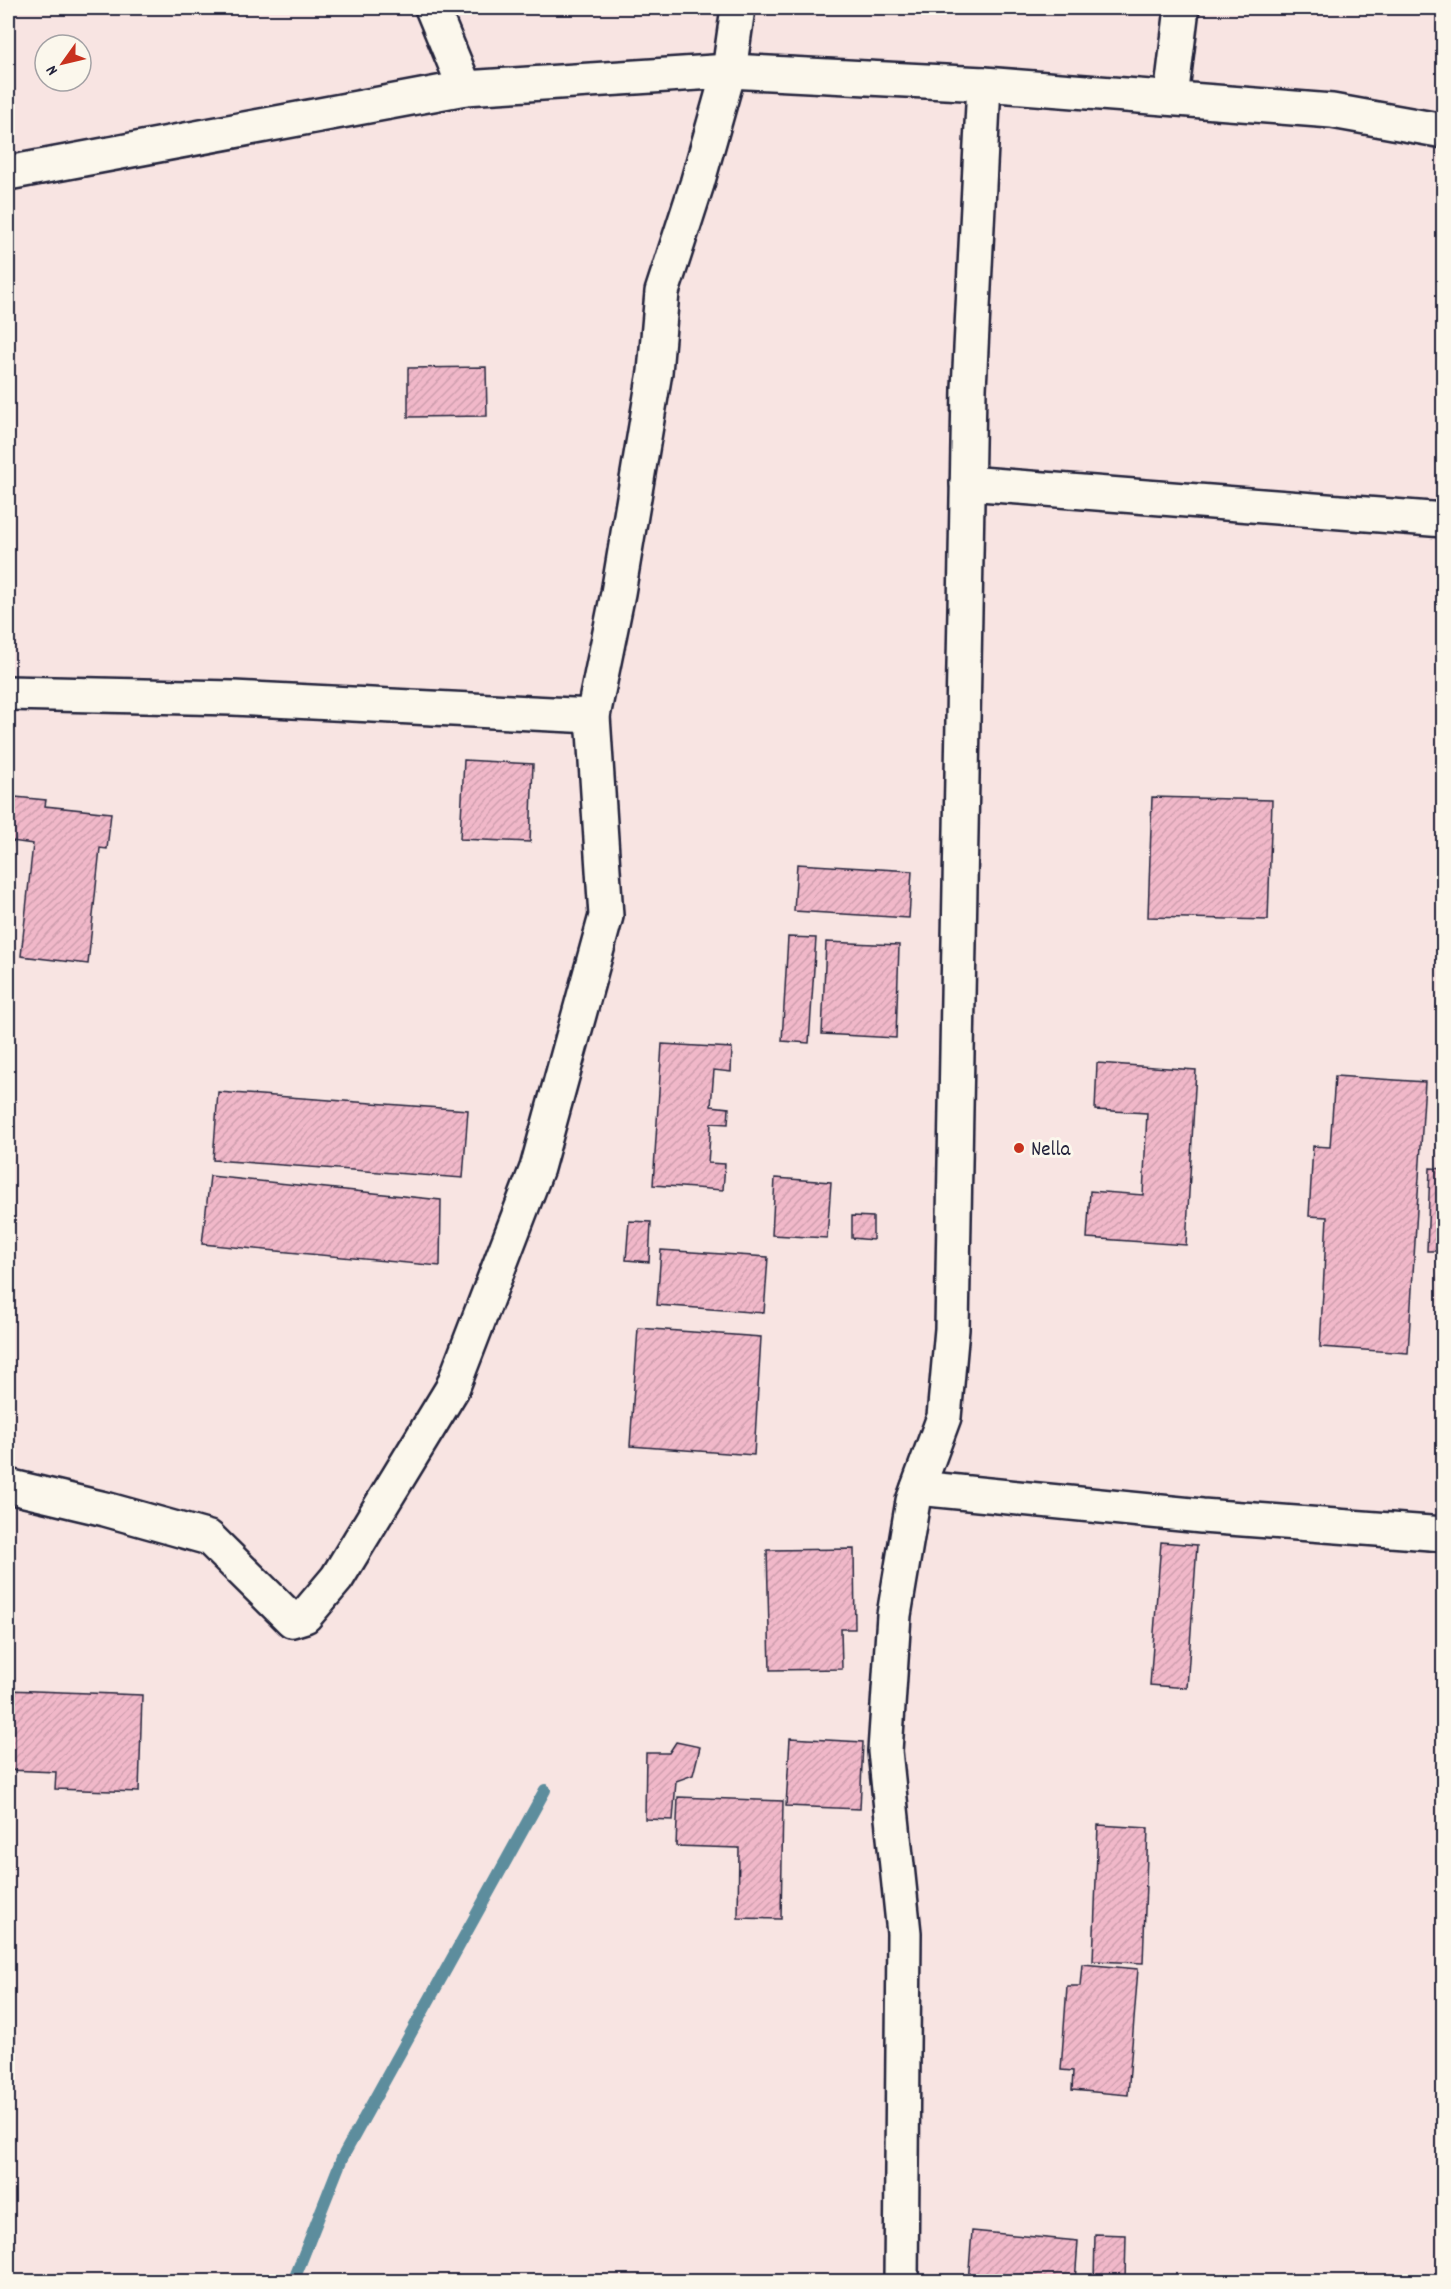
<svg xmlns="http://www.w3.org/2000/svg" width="1451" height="2289" font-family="Dekko,sans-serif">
<defs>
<pattern id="building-hatch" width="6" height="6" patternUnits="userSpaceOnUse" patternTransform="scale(1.5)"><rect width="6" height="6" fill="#f1b8c9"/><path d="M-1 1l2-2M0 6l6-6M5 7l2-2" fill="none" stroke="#ce9eae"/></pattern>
</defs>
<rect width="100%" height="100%" fill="#f8e4e2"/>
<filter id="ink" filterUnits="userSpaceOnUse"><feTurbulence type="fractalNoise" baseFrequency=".0167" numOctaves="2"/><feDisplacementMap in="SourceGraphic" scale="12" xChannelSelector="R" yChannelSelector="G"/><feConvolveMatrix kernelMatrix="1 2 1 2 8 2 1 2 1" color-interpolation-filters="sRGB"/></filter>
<g filter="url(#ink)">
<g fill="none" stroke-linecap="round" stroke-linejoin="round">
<!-- stream -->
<polyline stroke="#5d8d9d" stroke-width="12" points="293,2282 342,2158 545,1790"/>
</g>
<!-- building -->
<g fill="url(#building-hatch)" stroke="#22223b" stroke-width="1.5">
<polygon points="486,367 487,416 408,417 408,368"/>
<polygon points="464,760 533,764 530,842 460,839"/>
<polygon points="15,797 46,800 45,806 111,813 107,849 100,848 88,964 21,956 33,844 12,841 8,886 8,806 14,807"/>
<polygon points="1152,797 1272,800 1268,920 1148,917"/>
<polygon points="797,864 912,871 909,918 794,911"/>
<polygon points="788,937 816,938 809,1043 782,1041"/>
<polygon points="826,942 899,945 896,1038 822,1034"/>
<polygon points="662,1044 732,1048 731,1072 714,1070 711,1106 729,1108 728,1124 711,1123 708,1163 725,1164 723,1190 653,1185"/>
<polygon points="1097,1063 1196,1070 1186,1245 1087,1238 1090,1191 1143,1195 1147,1113 1095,1110"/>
<polygon points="1335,1076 1425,1082 1408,1353 1320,1347 1327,1217 1309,1216 1313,1146 1330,1147"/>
<polygon points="218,1092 468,1110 463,1178 213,1160"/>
<polygon points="1430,1168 1444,1169 1444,1251 1427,1251"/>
<polygon points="210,1176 441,1200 440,1266 202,1244"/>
<polygon points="775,1178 831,1182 827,1238 772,1235"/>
<polygon points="852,1216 873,1217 873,1240 852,1238"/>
<polygon points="629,1221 651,1222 649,1262 626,1260"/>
<polygon points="661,1250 768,1257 764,1313 657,1305"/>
<polygon points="638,1328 761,1337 754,1455 630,1446"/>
<polygon points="1161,1542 1197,1545 1187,1688 1150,1685"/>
<polygon points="854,1549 855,1629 841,1629 842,1669 770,1670 767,1550"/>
<polygon points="8,1690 142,1695 139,1792 55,1789 56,1772 8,1770"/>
<polygon points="790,1738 863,1742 860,1809 786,1806"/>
<polygon points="676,1742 700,1747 693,1775 676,1781 673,1820 645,1819 646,1753 669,1753"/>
<polygon points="678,1797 783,1801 781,1919 738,1918 739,1848 676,1846"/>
<polygon points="1098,1825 1148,1828 1143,1963 1093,1961"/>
<polygon points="1082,1964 1138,1969 1128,2095 1072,2090 1073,2071 1061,2070 1067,1986 1080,1986"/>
<polygon points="1441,2023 1444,2023 1444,2066 1440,2066"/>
<polygon points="8,2035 15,2035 13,2077 8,2077"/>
<polygon points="972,2231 1078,2241 1075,2282 968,2282"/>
<polygon points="1095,2234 1126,2235 1125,2282 1094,2282"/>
</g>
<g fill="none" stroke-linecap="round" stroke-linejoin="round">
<!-- minor casing -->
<g stroke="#22223b" stroke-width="38">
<g id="minor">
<polyline points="432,8 465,88"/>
<polyline points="1171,98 1182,8"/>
<polyline points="967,483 1444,520"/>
<polyline points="8,693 233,698 593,716"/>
<polyline points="8,1486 105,1509 209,1538 292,1620 305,1616 337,1578 452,1389 537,1168 606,916 593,716 618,593 655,372 662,292 697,184 729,71 738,8"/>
<polyline points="918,1488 1202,1516 1444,1534"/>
<polyline points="901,2282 904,1933 885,1751 894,1615 913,1501 944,1417 952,1329 969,389 984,84"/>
</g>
</g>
<!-- secondary casing -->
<g stroke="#22223b" stroke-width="38">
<polyline id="secondary" points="8,173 465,88 729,71 984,84 1332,111 1444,131"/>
</g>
<!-- minor -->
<use href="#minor" stroke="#fbf7ec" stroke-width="33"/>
<!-- secondary -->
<use href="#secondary" stroke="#fbf7ec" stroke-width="33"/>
</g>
</g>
<!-- markers -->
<circle fill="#c8321e" stroke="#fbf7ec" stroke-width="2" cx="1019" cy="1148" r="6"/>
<g text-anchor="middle" stroke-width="6" stroke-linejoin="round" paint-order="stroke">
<!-- poi labels -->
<g font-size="21" fill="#22223b" stroke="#fbf7ec" text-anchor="start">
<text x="1031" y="1155">Nella</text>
</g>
</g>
<!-- margin -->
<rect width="1451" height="2289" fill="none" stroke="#fbf7ec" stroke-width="30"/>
<rect x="15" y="15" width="1421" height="2259" fill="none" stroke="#22223b" stroke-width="2" filter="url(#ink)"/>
<!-- north arrow -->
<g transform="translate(63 63) rotate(236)"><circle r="28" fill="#fbf7ec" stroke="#a4a2a5" stroke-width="1.5"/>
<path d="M0-4.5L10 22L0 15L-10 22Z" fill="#c8321e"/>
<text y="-9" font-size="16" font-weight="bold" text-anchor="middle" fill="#22223b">N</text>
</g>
</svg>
